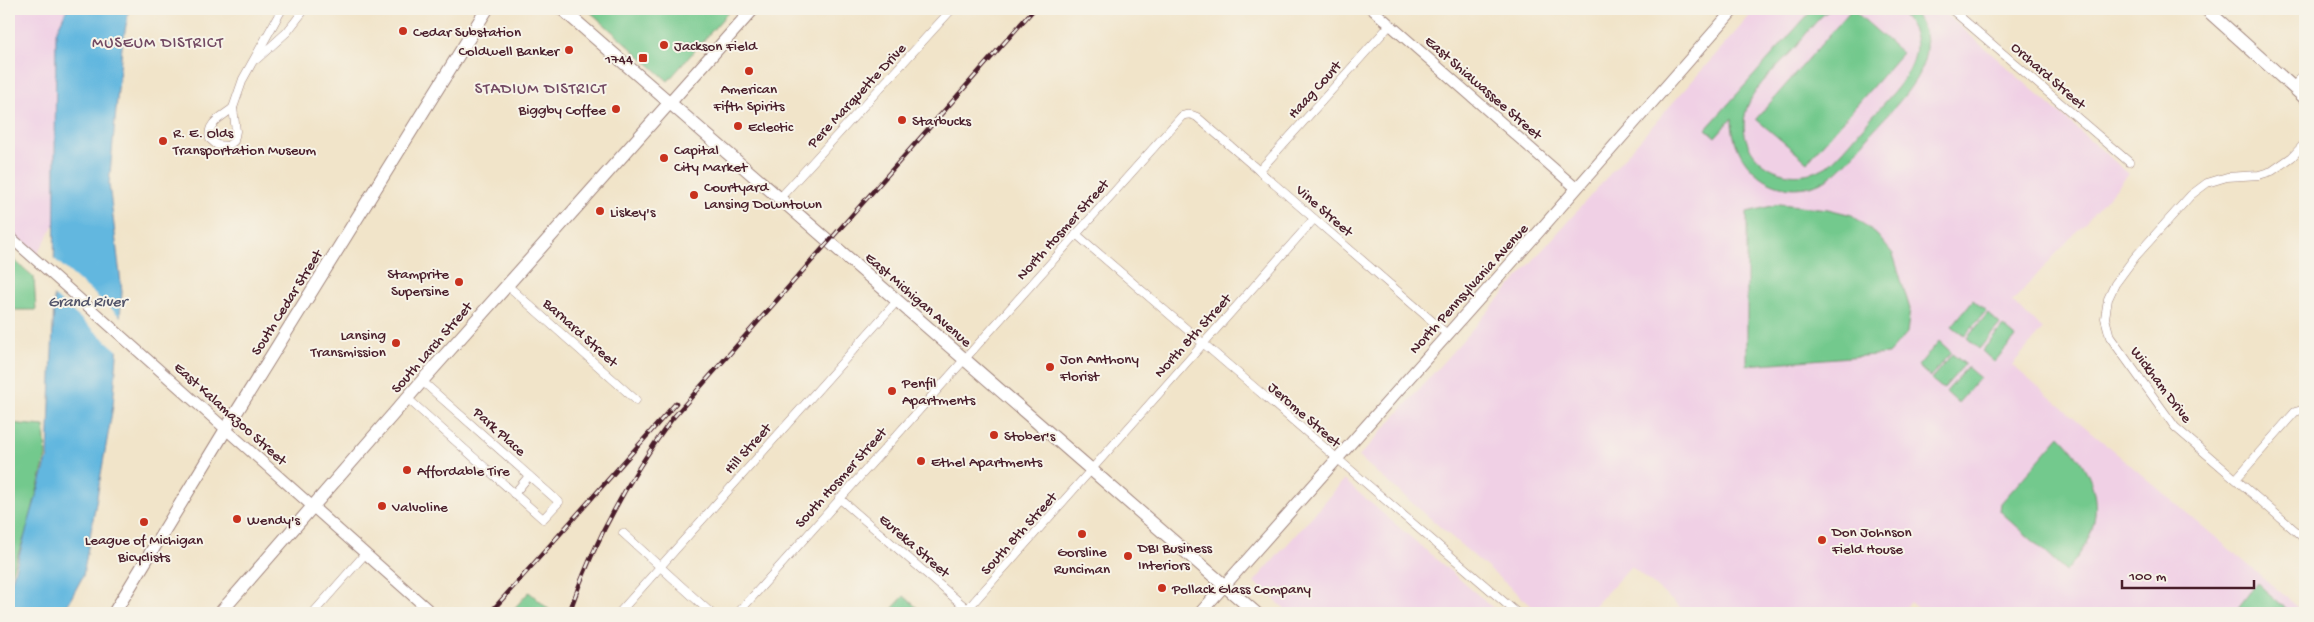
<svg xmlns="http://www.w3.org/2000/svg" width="2314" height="622" font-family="'Gochi Hand',sans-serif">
<rect width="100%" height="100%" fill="#f7f3e8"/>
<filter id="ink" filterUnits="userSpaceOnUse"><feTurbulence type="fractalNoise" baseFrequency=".02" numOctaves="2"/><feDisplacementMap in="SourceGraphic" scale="10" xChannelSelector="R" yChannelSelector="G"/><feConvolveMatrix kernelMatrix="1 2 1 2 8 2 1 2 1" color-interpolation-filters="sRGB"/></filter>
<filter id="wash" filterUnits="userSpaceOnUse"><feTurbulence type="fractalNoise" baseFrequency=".0096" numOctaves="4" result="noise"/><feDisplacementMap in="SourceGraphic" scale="20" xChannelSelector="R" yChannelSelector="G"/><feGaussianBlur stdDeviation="1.12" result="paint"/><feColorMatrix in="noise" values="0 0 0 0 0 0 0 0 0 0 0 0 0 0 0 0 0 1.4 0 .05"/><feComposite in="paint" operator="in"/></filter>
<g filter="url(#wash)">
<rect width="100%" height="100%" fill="#f1e4c9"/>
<!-- built -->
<g fill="#f0d0e5">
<polygon points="9,9 67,9 56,32 54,225 34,260 9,236"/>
<polygon points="1756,9 1940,9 2129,174 2012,302 2043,329 2012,365 2305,613 1923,613 1910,602 1900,613 1687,613 1631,566 1588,613 1540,613 1359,457"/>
<polygon points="1344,480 1499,613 1290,613 1254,582"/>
</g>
<!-- green -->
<g fill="#73c98d" stroke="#5e745c">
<polygon points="587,9 731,9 668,81"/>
<path d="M1813,9h17c-14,11 -25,26 -36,40 -15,16 -37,35 -46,56 -19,50 36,87 79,61 16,-14 29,-31 42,-46 29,-33 72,-70 28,-111h14c41,48 -11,91 -41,125 -13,16 -27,36 -45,46 -47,25 -94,-13 -93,-62l-17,19 -9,-8z"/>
<polygon points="1852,9 1902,53 1807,162 1756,119"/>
<polygon points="1780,204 1828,209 1852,215 1877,235 1893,254 1910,309 1907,333 1888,354 1747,365 1747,212"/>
<polygon points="9,256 34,277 36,310 9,310"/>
<polygon points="1973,300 1986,311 1965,336 1952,326"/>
<polygon points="1988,313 2000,324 1979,349 1967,338"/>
<polygon points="2003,326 2016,337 1994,362 1982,351"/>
<polygon points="1939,341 1951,352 1930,377 1918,366"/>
<polygon points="1952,354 1965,364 1943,389 1931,379"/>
<polygon points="1967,367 1980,378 1958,403 1946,392"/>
<polygon points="9,423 44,426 46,456 27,530 9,579"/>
<path d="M2060,436c43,44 49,88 6,135l-66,-60 1,-8z"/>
<polygon points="2257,583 2291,613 2234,613"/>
<polygon points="529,592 553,613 510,613"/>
<polygon points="904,596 923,613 897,613 892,609"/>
</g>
<!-- water -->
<polygon fill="#62b7df" stroke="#566b85" points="67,9 129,9 122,47 109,184 122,292 113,406 83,576 63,613 9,613 9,590 48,456 54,300 56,32"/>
<!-- pier -->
<polygon fill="#f1e4c9" points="51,256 122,318 120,353 51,293"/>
</g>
<g filter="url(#ink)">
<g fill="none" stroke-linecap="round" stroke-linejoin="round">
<!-- minor casing -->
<g stroke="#9e827a" stroke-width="9">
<g id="minor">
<polyline points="1951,9 2129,162"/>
<polyline points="257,59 287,32 305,9"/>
<polyline points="2293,87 2305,73"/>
<polyline points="233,108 243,79 282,9"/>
<path d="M233,108l3,23 -2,10 -6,5 -11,-1 -7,-6c-4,-16 12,-22 23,-31z"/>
<polyline points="2305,143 2292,157 2272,171 2259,175 2227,177 2207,183 2191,195 2135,257 2115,284 2108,299 2105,318 2110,337 2175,427 2305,539"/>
<polyline points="1259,171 1390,25"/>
<polyline points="779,199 952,9"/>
<polyline points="1076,234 1517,613"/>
<polyline points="507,285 636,400"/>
<polyline points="407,398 543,519 559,502 422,381"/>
<polyline points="2236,479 2295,412 2302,410"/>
<polyline points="514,494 529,476"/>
<polyline points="839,498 972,613"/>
<polyline points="623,533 711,613"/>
<polyline points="313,613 365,554"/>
<polyline points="619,613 897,301"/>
<path d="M738,613l444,-497c6,-2 9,-2 15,1l250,217"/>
<polyline points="964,613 1314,219"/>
</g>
</g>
<!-- tertiary casing -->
<g stroke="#9e827a" stroke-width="12">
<g id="tertiary">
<polyline points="1372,9 1576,188"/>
<polyline points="9,236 432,613"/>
</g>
</g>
<!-- secondary casing -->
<g stroke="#9e827a" stroke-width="13">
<polyline id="secondary" points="1200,613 1520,253 1734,9"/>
</g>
<!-- primary casing -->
<g stroke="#9e827a" stroke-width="14">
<g id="primary">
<polyline points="562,9 1256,613"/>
<polyline points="2206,9 2305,98"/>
<polyline points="114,613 226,429 487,9"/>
<polyline points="220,613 422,381 753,9"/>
</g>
</g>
<!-- minor -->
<use href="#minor" stroke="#fff" stroke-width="8"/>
<!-- tertiary -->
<use href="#tertiary" stroke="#fff" stroke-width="10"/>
<!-- secondary -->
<use href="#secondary" stroke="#fff" stroke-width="11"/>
<!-- primary -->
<use href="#primary" stroke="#fff" stroke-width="12"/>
<!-- rail casing -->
<g stroke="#4a1f2b" stroke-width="4.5">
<g id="rail">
<polyline points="490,613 676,403"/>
<path d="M569,613c24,-70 59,-134 103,-194l362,-410"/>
</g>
</g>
<!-- rail -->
<use href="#rail" stroke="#f7f3e8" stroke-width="2.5" stroke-dasharray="8" stroke-linecap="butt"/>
</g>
</g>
<!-- markers -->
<g fill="#c8321e" stroke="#f7f3e8" stroke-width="2">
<circle cx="403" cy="31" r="5"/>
<circle cx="664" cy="45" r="5"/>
<circle cx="569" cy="50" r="5"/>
<rect x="638" y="53" width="10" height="10" rx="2.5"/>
<circle cx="749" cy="71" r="5"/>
<circle cx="616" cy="109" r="5"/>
<circle cx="902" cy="120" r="5"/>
<circle cx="738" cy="126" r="5"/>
<circle cx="163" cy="141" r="5"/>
<circle cx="664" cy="158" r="5"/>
<circle cx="694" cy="195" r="5"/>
<circle cx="600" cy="211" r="5"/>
<circle cx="459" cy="282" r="5"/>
<circle cx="396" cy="343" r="5"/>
<circle cx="1050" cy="367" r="5"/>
<circle cx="892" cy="391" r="5"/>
<circle cx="994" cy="435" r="5"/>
<circle cx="921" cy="461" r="5"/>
<circle cx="407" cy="470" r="5"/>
<circle cx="382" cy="506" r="5"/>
<circle cx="237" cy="519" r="5"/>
<circle cx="144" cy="522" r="5"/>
<circle cx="1082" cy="534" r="5"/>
<circle cx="1822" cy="540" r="5"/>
<circle cx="1128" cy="556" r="5"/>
<circle cx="1162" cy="588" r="5"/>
</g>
<g text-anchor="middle" stroke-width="4" stroke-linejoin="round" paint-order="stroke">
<!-- poi labels -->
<g font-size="15" fill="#4a1f2b" stroke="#f7f3e8" text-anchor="start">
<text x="413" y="36">Cedar Substation</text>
<text x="674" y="50">Jackson Field</text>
<text x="559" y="55" text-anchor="end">Coldwell Banker</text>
<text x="633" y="63" text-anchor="end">1744</text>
<text x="749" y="93" text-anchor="middle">American<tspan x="749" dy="17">Fifth Spirits</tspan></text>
<text x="606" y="114" text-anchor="end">Biggby Coffee</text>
<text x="912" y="125">Starbucks</text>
<text x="748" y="131">Eclectic</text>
<text x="173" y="137">R. E. Olds<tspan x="173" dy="17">Transportation Museum</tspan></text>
<text x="674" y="154">Capital<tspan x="674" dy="17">City Market</tspan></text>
<text x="704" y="191">Courtyard<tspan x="704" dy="17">Lansing Downtown</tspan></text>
<text x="610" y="216">Liskey's</text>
<text x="449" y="278" text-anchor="end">Stamprite<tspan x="449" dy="17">Supersine</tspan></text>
<text x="386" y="339" text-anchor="end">Lansing<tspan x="386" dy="17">Transmission</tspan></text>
<text x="1060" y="363">Jon Anthony<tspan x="1060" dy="17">Florist</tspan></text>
<text x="902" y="387">Penfil<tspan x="902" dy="17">Apartments</tspan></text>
<text x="1004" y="440">Stober's</text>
<text x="931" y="466">Ethel Apartments</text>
<text x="417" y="475">Affordable Tire</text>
<text x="392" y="511">Valvoline</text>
<text x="247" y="524">Wendy's</text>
<text x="1832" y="536">Don Johnson<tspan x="1832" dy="17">Field House</tspan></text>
<text x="144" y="544" text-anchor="middle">League of Michigan<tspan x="144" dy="17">Bicyclists</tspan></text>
<text x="1138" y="552">DBI Business<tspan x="1138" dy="17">Interiors</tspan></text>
<text x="1082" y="556" text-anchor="middle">Gorsline<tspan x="1082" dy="17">Runciman</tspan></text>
<text x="1172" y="593">Pollack Glass Company</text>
</g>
<!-- street labels -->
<g font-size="15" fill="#4a1f2b" stroke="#f7f3e8">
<text transform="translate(2049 75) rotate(41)" y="5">Orchard Street</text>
<text transform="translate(1484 87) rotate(41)" y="5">East Shiawassee Street</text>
<text transform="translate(1314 89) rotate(-48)" y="5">Haag Court</text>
<text transform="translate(856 95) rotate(-47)" y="5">Pere Marquette Drive</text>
<text transform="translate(1325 210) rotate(41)" y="5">Vine Street</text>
<text transform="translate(1062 229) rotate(-48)" y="5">North Hosmer Street</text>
<text transform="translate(1468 288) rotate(-48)" y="5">North Pennsylvania Avenue</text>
<text transform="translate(919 299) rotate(41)" y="5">East Michigan Avenue</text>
<text transform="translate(286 302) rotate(-58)" y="5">South Cedar Street</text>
<text transform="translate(581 332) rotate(42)" y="5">Barnard Street</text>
<text transform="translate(1192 335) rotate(-48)" y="5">North 8th Street</text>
<text transform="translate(431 347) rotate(-49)" y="5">South Larch Street</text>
<text transform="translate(2162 384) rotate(53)" y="5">Wickham Drive</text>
<text transform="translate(231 413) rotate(42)" y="5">East Kalamazoo Street</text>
<text transform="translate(1305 414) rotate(41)" y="5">Jerome Street</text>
<text transform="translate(500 431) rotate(42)" y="5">Park Place</text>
<text transform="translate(747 448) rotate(-48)" y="5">Hill Street</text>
<text transform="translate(840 477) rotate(-48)" y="5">South Hosmer Street</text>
<text transform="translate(1018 533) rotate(-48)" y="5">South 8th Street</text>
<text transform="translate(915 545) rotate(41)" y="5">Eureka Street</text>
</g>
<!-- neighbourhood labels -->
<g font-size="16" letter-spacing="1" fill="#734a63" stroke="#f7f3e8">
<text x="158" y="47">MUSEUM DISTRICT</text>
<text x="541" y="93">STADIUM DISTRICT</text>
</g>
<!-- water labels -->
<g font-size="16" font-style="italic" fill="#52546a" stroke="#f7f3e8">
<text x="87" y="306">Grand River</text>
</g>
</g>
<!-- margin -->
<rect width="2314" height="622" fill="none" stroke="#f7f3e8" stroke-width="30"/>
<!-- scale -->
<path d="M2122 580v8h132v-8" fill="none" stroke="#4a1f2b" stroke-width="2.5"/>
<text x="2129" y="580" font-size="15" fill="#4a1f2b" stroke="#f7f3e8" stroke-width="4" paint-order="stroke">100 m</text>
</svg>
